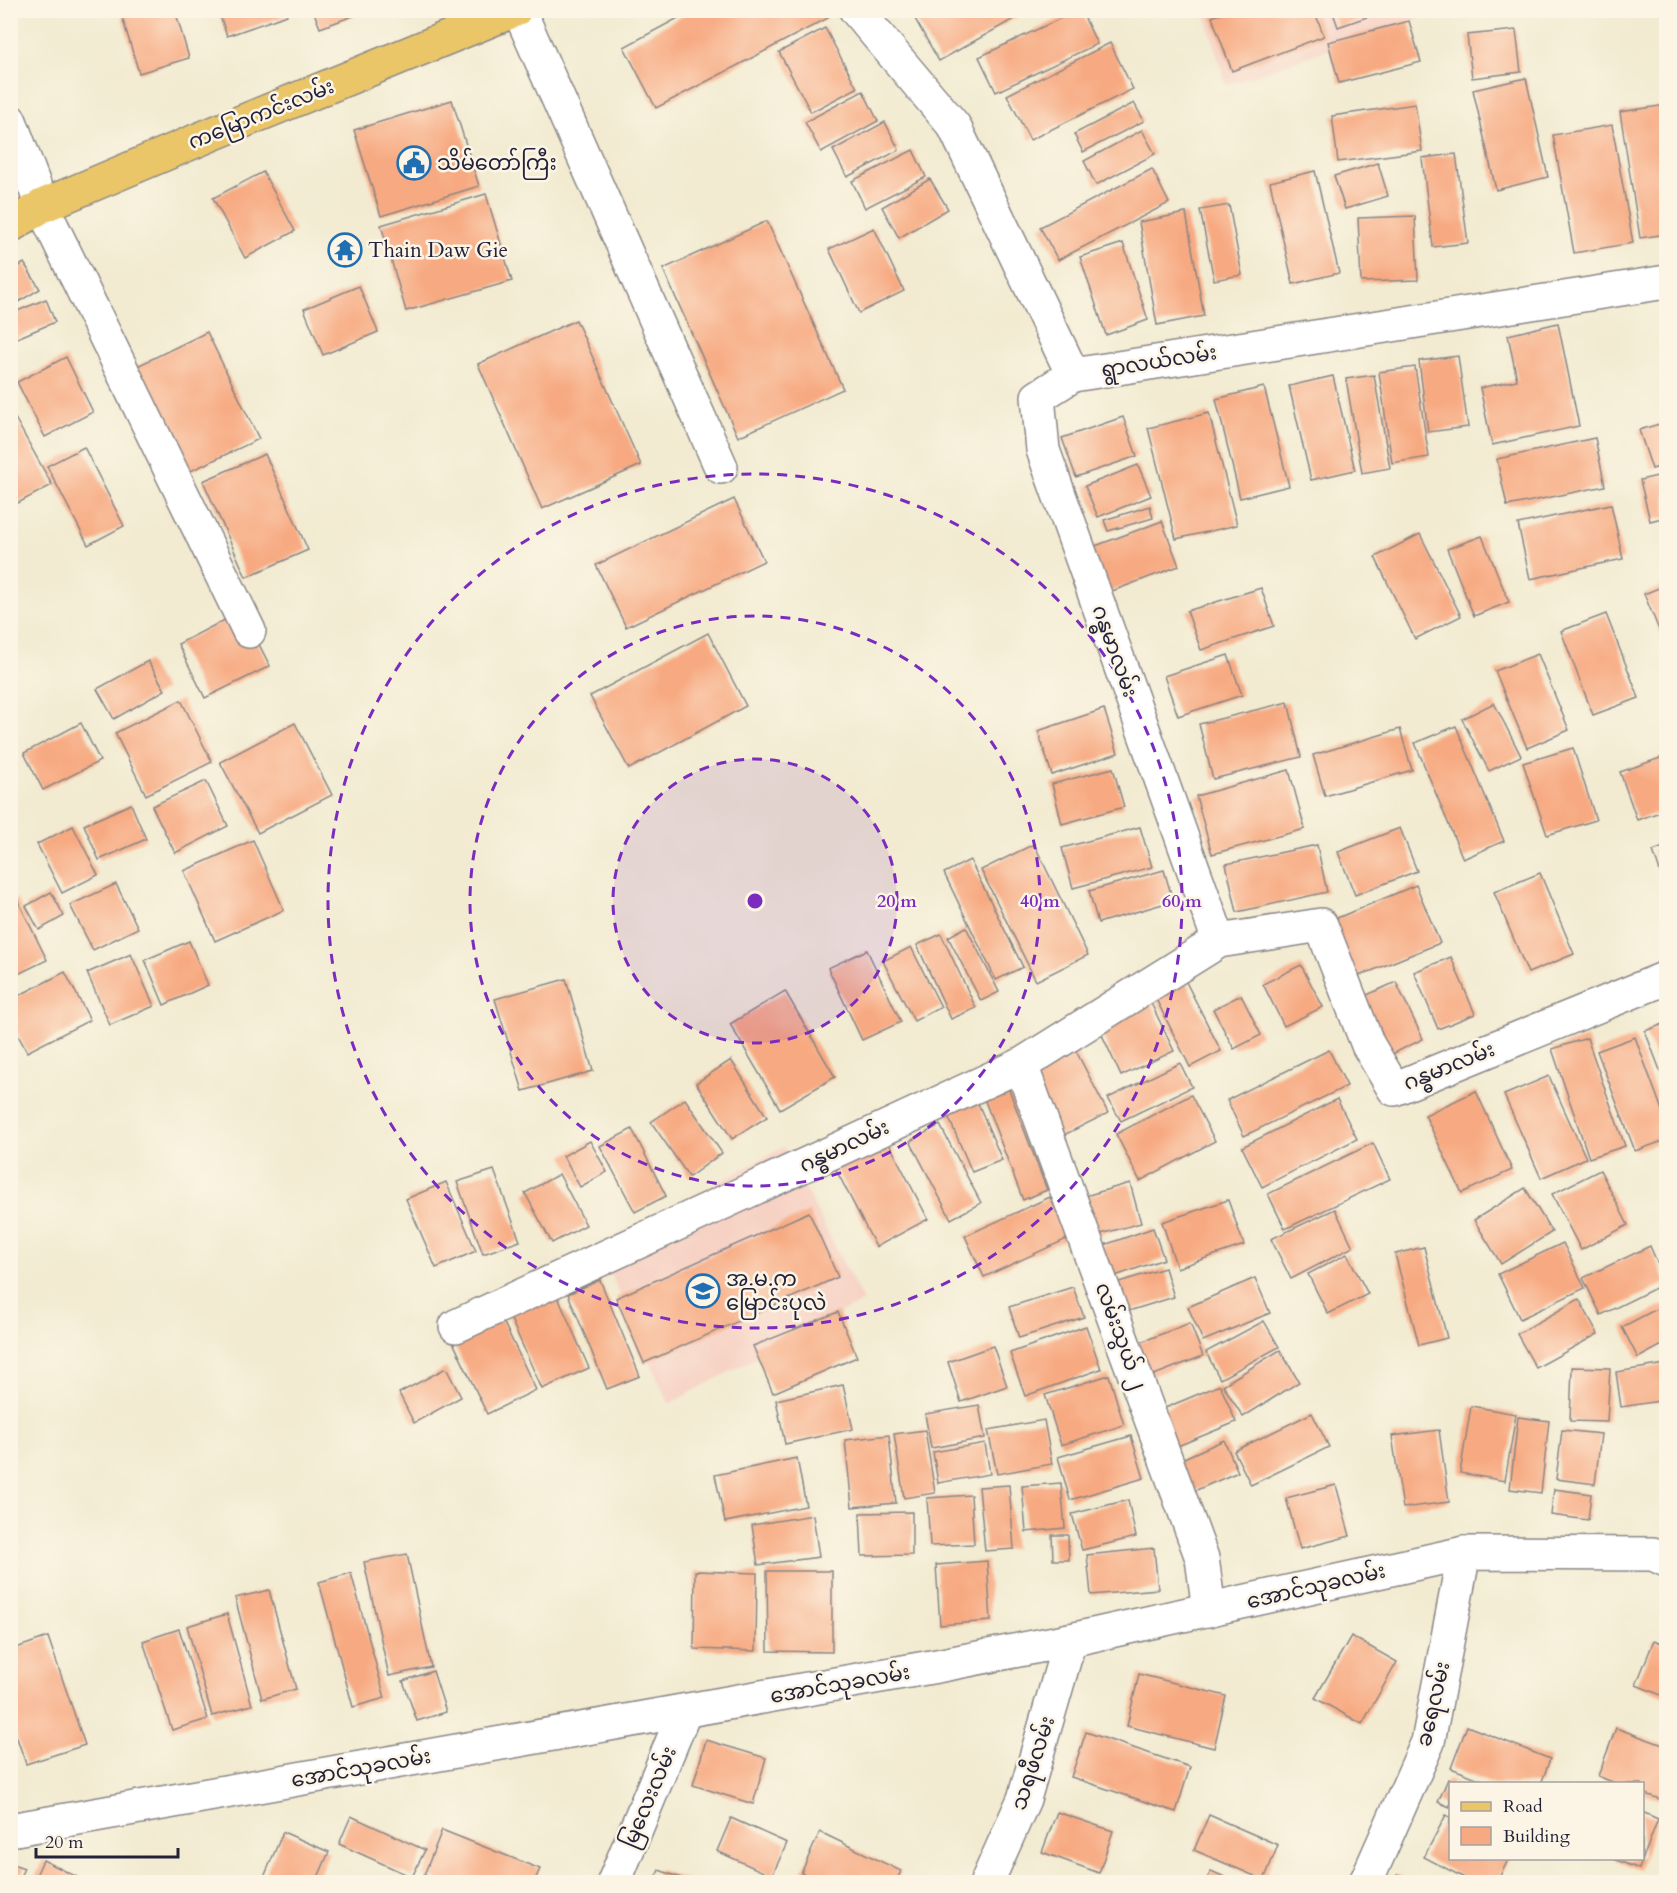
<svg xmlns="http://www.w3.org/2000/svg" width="1677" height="1893" font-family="Cardo,'Noto Sans Myanmar',serif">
<rect width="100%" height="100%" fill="#fcf5e5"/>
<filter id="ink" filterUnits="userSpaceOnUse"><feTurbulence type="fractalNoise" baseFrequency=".0167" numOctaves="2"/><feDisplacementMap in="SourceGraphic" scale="12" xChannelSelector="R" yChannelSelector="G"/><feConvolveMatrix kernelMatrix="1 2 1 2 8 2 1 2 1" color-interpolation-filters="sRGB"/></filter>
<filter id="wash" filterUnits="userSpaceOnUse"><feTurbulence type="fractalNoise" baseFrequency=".008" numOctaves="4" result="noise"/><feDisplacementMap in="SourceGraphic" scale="24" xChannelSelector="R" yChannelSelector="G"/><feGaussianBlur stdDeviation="1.35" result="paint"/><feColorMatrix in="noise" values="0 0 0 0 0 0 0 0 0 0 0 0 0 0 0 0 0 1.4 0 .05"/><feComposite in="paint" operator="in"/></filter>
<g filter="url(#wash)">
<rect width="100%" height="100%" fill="#f2ebd1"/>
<!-- built -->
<g fill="#f6d2c4">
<polygon points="1204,10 1439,11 1226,85"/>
<polygon points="784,1147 863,1301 669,1404 598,1247"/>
</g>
<g id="blocks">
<!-- building -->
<g fill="#f7aa82">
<polygon points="120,10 175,10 189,58 139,73"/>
<polygon points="218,10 285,10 287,15 227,36"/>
<polygon points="313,10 367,10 367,11 320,28"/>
<polygon points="693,10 824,10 828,18 656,108 624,47"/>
<polygon points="910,10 1018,10 1021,15 939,61"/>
<polygon points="1078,10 1081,10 1097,44 996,92 979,57"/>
<polygon points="1229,10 1314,10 1324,36 1232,71 1212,17"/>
<polygon points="1332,10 1384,10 1384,11 1338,27"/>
<polygon points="1409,21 1421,62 1339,83 1328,42"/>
<polygon points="825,28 857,88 811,112 779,52"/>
<polygon points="1516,30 1521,72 1472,78 1467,35"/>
<polygon points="1110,43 1133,89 1030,140 1007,95"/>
<polygon points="1526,78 1548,177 1496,190 1473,90"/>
<polygon points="863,91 878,121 821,152 805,122"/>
<polygon points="452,100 479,186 381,216 354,130"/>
<polygon points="1134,103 1144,121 1083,152 1074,134"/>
<polygon points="1415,104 1422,151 1338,162 1332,116"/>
<polygon points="1666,105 1666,234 1640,238 1620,112"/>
<polygon points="885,122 899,150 847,177 833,150"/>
<polygon points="1612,125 1633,243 1574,253 1553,135"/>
<polygon points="1142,130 1155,154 1096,185 1084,161"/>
<polygon points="913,150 926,177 865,208 852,181"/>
<polygon points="1456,154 1468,243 1433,247 1422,158"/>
<polygon points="1378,163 1388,196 1345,209 1334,176"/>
<polygon points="1152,169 1169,203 1058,260 1040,227"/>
<polygon points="1315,171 1339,273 1293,284 1270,182"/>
<polygon points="263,172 295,231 245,258 213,198"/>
<polygon points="930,179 948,209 899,238 882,207"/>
<polygon points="486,194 512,281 406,311 381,225"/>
<polygon points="1229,205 1242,275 1214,280 1200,210"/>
<polygon points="1186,213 1204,316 1157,325 1139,222"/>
<polygon points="1415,216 1418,280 1361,282 1358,218"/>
<polygon points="767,221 843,389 738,437 663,269"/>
<polygon points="874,228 904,291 859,313 829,249"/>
<polygon points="1123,243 1148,320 1106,335 1080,257"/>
<polygon points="24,263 40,289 10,307 10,272"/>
<polygon points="359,286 378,332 323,355 304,309"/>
<polygon points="46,299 55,322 10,341 10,314"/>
<polygon points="576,320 641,465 542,509 478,364"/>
<polygon points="1558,323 1579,426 1492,445 1480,388 1517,380 1508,335"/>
<polygon points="207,332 259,439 180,476 129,370"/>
<polygon points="1458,356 1468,427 1428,432 1419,361"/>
<polygon points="66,357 93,412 45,437 17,382"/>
<polygon points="1415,367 1429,457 1392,463 1379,372"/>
<polygon points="1374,375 1390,468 1362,473 1346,379"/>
<polygon points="1333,376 1355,470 1311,480 1289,386"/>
<polygon points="1264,387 1289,486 1240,498 1216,399"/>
<polygon points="10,409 52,485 18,503 10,490"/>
<polygon points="1209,413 1237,525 1176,539 1148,428"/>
<polygon points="1123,417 1137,456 1076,477 1062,438"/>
<polygon points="1666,422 1666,465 1652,469 1639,430"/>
<polygon points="1595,438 1605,486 1507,506 1497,459"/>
<polygon points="84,447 124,526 88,545 47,466"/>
<polygon points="265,454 308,550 246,577 203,481"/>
<polygon points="1138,465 1151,496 1098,517 1085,486"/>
<polygon points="1666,474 1666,517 1650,521 1640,480"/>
<polygon points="734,499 764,561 626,627 596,565"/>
<polygon points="1611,504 1623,559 1530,579 1518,524"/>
<polygon points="1150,506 1153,518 1108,531 1104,520"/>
<polygon points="1162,521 1179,566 1107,593 1090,548"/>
<polygon points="1420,534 1461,616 1415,639 1375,557"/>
<polygon points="1482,536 1509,602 1474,616 1447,549"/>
<polygon points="1666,585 1666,643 1665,644 1644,594"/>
<polygon points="1261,588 1274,626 1201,650 1187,611"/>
<polygon points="242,611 270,666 205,698 178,644"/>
<polygon points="1606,614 1639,698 1593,715 1561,631"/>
<polygon points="708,633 746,706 629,769 590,696"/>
<polygon points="1538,654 1569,730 1527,748 1495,671"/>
<polygon points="1228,655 1242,695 1178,716 1164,676"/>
<polygon points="148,661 165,690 114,719 97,689"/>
<polygon points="181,700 212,762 146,795 115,733"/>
<polygon points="1288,702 1301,757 1213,779 1199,724"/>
<polygon points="1494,703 1521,756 1489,771 1462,719"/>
<polygon points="1104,709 1118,753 1052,775 1038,731"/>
<polygon points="81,723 100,761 43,790 24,753"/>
<polygon points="295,723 332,795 258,833 220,762"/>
<polygon points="1456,726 1504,841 1463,859 1415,743"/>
<polygon points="1400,729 1412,770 1325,796 1313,755"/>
<polygon points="1573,748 1596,820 1547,835 1523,763"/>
<polygon points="1666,756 1666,810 1637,820 1620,772"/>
<polygon points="1113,768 1124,807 1062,824 1052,784"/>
<polygon points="1289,770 1305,829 1212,854 1196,796"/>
<polygon points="206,781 228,826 175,853 152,806"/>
<polygon points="131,804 146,839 99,860 84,825"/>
<polygon points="73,826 98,875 62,893 37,844"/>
<polygon points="1140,827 1152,867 1073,888 1062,848"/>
<polygon points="1400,828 1417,871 1355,895 1338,852"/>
<polygon points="253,840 284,910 215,941 184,871"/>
<polygon points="1034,844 1088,955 1036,981 981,870"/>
<polygon points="1317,845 1327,892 1237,912 1226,864"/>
<polygon points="1666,846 1666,889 1653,851"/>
<polygon points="970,860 1023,967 996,980 944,873"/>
<polygon points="1164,870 1173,901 1098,923 1089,891"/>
<polygon points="1540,873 1574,954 1528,973 1494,892"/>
<polygon points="116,884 138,928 93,950 70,905"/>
<polygon points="1416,885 1440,943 1354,978 1330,921"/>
<polygon points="51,892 64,916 39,930 26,906"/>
<polygon points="17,899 47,960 16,975 10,963 10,902"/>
<polygon points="966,927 999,992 981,1001 948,937"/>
<polygon points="941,934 976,1008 951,1019 917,945"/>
<polygon points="189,941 208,985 164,1005 145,960"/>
<polygon points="911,947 941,1007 914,1021 883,961"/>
<polygon points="867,950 901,1022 862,1040 828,968"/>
<polygon points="131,954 154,1006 110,1025 87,973"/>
<polygon points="1451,957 1475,1014 1438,1029 1414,972"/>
<polygon points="1301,965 1323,1007 1284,1026 1263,984"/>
<polygon points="65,972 90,1020 27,1052 10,1020 10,1000"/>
<polygon points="566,979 593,1071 523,1091 495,999"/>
<polygon points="1185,980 1221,1051 1190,1067 1154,995"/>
<polygon points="1396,982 1423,1039 1388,1056 1360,998"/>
<polygon points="785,991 835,1077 780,1109 730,1024"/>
<polygon points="1241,995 1261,1035 1234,1049 1213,1009"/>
<polygon points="1150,1001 1174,1051 1121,1076 1098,1026"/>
<polygon points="1666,1023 1666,1086 1645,1031"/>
<polygon points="1635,1037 1666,1121 1666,1140 1635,1151 1597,1051"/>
<polygon points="1587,1038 1625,1146 1589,1158 1552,1049"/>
<polygon points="1074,1047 1108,1113 1058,1138 1025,1072"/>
<polygon points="1329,1050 1347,1086 1244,1136 1227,1100"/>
<polygon points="731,1060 767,1117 732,1139 696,1083"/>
<polygon points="1180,1063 1192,1087 1121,1121 1108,1098"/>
<polygon points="1549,1076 1586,1158 1541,1178 1504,1095"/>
<polygon points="1008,1087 1047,1190 1023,1200 983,1096"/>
<polygon points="1476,1091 1512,1170 1462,1193 1425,1115"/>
<polygon points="1191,1095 1215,1141 1140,1181 1116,1134"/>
<polygon points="975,1096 1002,1160 972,1172 945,1109"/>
<polygon points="685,1099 722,1153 689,1177 651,1122"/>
<polygon points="1337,1099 1357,1139 1262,1187 1242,1147"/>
<polygon points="940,1125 981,1203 951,1219 910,1141"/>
<polygon points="632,1129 666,1196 635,1212 600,1146"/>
<polygon points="882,1130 928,1219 876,1247 830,1158"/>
<polygon points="590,1141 607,1172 580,1187 563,1156"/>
<polygon points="1373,1143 1390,1179 1285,1229 1268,1194"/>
<polygon points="494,1170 520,1241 483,1254 457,1182"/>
<polygon points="1600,1170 1628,1225 1581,1250 1552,1194"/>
<polygon points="559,1174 586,1225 552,1243 525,1193"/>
<polygon points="446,1182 476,1251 436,1268 406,1199"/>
<polygon points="1130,1183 1141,1223 1086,1238 1075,1199"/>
<polygon points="1525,1188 1552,1232 1501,1264 1474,1220"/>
<polygon points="1050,1197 1069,1238 984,1277 965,1236"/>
<polygon points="1228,1200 1244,1245 1177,1268 1162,1222"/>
<polygon points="1335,1209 1353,1247 1291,1279 1271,1239"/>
<polygon points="809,1212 838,1277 644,1363 616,1298"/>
<polygon points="1153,1228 1164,1259 1098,1282 1087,1251"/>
<polygon points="1563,1243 1585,1288 1520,1319 1498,1274"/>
<polygon points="1650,1246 1666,1283 1601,1315 1583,1278"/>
<polygon points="1424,1247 1447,1338 1419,1345 1395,1254"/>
<polygon points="1347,1254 1368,1294 1328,1314 1308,1274"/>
<polygon points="1165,1268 1174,1297 1119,1314 1109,1285"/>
<polygon points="1255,1278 1270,1313 1203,1341 1188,1307"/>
<polygon points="600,1280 640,1376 607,1389 568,1294"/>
<polygon points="553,1286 589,1368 542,1389 505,1306"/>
<polygon points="1073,1287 1084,1317 1019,1338 1009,1307"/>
<polygon points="1579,1299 1598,1334 1536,1368 1517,1334"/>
<polygon points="1666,1304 1666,1343 1638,1358 1622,1327"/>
<polygon points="838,1312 857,1357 773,1393 753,1346"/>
<polygon points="502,1319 536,1390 487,1414 453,1342"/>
<polygon points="1264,1321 1279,1347 1220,1379 1206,1352"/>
<polygon points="1190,1323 1203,1356 1136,1382 1123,1349"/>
<polygon points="1086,1326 1101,1369 1025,1396 1010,1353"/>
<polygon points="993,1346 1007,1386 961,1402 948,1362"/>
<polygon points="1280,1350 1299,1382 1243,1417 1223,1385"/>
<polygon points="1666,1364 1666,1400 1621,1407 1616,1372"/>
<polygon points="1572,1367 1610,1368 1607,1422 1570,1421"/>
<polygon points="446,1368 461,1397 414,1423 399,1393"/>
<polygon points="1109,1375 1124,1425 1061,1445 1045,1395"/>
<polygon points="843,1385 853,1429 785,1444 776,1400"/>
<polygon points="1220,1385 1236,1422 1168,1450 1153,1413"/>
<polygon points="979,1405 985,1438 931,1448 925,1414"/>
<polygon points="1471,1406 1516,1414 1505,1481 1460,1473"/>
<polygon points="1312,1413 1329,1447 1251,1485 1234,1451"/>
<polygon points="1518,1417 1549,1421 1541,1493 1510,1489"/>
<polygon points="1044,1420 1052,1464 997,1474 988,1430"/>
<polygon points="925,1430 935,1493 904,1498 894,1434"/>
<polygon points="1439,1430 1449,1502 1403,1508 1392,1436"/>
<polygon points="1562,1430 1601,1434 1595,1484 1556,1479"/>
<polygon points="889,1435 896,1503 852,1507 845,1440"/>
<polygon points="1131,1436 1144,1478 1070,1500 1058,1457"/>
<polygon points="1224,1440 1238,1472 1178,1498 1164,1467"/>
<polygon points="985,1443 990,1474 938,1483 933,1452"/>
<polygon points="797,1458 806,1506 725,1522 715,1475"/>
<polygon points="1061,1483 1065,1528 1026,1532 1022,1486"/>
<polygon points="1009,1485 1014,1549 985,1551 979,1487"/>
<polygon points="1336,1485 1350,1536 1300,1549 1286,1498"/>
<polygon points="1554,1489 1591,1494 1588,1520 1551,1515"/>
<polygon points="971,1495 974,1544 930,1546 927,1498"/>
<polygon points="1128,1500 1136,1537 1082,1550 1072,1514"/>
<polygon points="912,1512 912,1555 862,1556 860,1513"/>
<polygon points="813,1515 819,1557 758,1565 752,1525"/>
<polygon points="1052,1535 1068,1535 1069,1560 1053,1560"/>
<polygon points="1154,1548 1158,1589 1091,1595 1087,1555"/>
<polygon points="407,1554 431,1667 389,1676 364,1562"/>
<polygon points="987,1561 991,1621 940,1625 936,1565"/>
<polygon points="695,1571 757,1573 756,1651 694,1649"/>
<polygon points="767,1571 832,1571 832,1652 768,1651"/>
<polygon points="351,1573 385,1698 353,1707 319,1582"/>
<polygon points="269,1590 296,1689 262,1699 235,1598"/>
<polygon points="227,1614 252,1705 212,1716 187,1626"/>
<polygon points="179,1629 208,1719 172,1730 143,1641"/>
<polygon points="1351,1636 1397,1662 1362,1724 1315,1698"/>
<polygon points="48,1637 85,1745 26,1764 10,1718 10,1650"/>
<polygon points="1654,1640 1666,1645 1666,1697 1636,1685"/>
<polygon points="433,1671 446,1712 417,1721 403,1681"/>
<polygon points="1139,1674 1226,1696 1214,1748 1127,1726"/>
<polygon points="1467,1726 1550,1759 1541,1784 1492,1784 1451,1768"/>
<polygon points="1616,1728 1666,1746 1666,1801 1642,1793 1642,1784 1617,1784 1598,1776"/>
<polygon points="1086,1732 1190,1767 1176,1812 1071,1777"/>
<polygon points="706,1740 766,1758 753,1804 693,1785"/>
<polygon points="1448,1779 1459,1784 1450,1784 1450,1807 1438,1802"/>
<polygon points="1057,1812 1113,1831 1099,1873 1042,1852"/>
<polygon points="1642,1812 1658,1819 1639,1869 1614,1859 1642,1858"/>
<polygon points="1209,1815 1278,1845 1264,1880 1194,1850"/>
<polygon points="1446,1815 1450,1817 1450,1858 1509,1858 1497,1882 1472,1882 1424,1857"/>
<polygon points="351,1816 425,1850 412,1877 339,1844"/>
<polygon points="731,1818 787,1843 772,1876 717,1851"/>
<polygon points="442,1830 540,1869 534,1882 443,1882 424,1875"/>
<polygon points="283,1832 329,1852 316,1882 262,1882"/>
<polygon points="820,1832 901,1871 896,1882 822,1882 801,1873"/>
<polygon points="43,1860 83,1880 81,1882 33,1882"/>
<polygon points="10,1863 24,1868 18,1882 10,1882"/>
<polygon points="659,1870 692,1882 654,1882"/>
<polygon points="1211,1871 1236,1882 1206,1882"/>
<polygon points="1397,1875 1414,1882 1394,1882"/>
</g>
</g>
</g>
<g filter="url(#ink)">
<use href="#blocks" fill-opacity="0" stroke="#8a8686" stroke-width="1.5"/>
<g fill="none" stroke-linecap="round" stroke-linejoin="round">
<!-- minor casing -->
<g stroke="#8a8686" stroke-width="36">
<g id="minor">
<polyline points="519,10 721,467"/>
<polyline points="856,10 954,126 1073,375 1666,282"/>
<polyline points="10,121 42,206 249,631"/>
<polyline points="1073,375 1038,397 1043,450 1219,941"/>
<polyline points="1021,1065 1202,1558 1209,1610"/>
<polyline points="456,1326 1021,1065 1219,941 1321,925 1368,1045 1394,1089 1666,978"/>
<polyline points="10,1830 937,1666 1070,1640 1464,1553 1653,1554 1666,1560"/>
<polyline points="614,1882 685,1711"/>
<polyline points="987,1882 1024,1799 1070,1640"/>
<polyline points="1366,1882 1428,1742 1464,1553"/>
</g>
</g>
<!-- major casing -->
<g stroke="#8a8686" stroke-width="36">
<polyline id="major" points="10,226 42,206 212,134 515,10"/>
</g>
<!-- minor -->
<use href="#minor" stroke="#fff" stroke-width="33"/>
<!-- major -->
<use href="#major" stroke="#eac669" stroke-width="33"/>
</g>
</g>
<!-- distance rings -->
<circle cx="755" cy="901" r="142" fill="#7b2cbf" fill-opacity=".12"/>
<g fill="none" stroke="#7b2cbf" stroke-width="3" stroke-dasharray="10 8">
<circle cx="755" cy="901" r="142"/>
<circle cx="755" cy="901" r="285"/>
<circle cx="755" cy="901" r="427"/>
</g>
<!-- icons -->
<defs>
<g id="civic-ring" transform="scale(1.725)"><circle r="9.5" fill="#fcf5e5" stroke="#1f6fb2" stroke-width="1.5"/><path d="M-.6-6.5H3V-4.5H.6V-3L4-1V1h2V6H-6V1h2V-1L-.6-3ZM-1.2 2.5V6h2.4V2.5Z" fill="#1f6fb2"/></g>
<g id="temple-ring" transform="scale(1.725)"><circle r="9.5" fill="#fcf5e5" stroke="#1f6fb2" stroke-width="1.5"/><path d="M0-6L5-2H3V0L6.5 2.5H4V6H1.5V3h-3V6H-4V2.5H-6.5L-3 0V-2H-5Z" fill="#1f6fb2"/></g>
<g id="school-ring" transform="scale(1.725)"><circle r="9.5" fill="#fcf5e5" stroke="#1f6fb2" stroke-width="1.5"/><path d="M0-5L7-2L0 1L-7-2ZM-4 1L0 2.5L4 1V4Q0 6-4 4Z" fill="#1f6fb2"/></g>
</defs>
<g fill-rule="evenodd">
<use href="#civic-ring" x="414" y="163"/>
<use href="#temple-ring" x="345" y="250"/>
<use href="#school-ring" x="703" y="1291"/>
</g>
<g text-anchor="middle" stroke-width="5" stroke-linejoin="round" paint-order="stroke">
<!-- street labels -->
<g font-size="21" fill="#22223b" stroke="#fcf5e5">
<text transform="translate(261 114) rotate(-22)" y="7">ကမြောကင်းလမ်း</text>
<text transform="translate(1159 361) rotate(-9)" y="7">ရွာလယ်လမ်း</text>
<text transform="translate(1115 651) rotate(70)" y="7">ဂန္ဓမာလမ်း</text>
<text transform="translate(1449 1066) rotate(-22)" y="7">ဂန္ဓမာလမ်း</text>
<text transform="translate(844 1146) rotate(-25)" y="7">ဂန္ဓမာလမ်း</text>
<text transform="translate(1121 1336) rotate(70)" y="7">လမ်းသွယ် ၂</text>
<text transform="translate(1316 1586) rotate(-13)" y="7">အောင်သုခလမ်း</text>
<text transform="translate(840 1684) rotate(-10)" y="7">အောင်သုခလမ်း</text>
<text transform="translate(1433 1704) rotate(-77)" y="7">ခရေလမ်း</text>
<text transform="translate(1033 1763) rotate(-72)" y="7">သရဖီလမ်း</text>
<text transform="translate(361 1768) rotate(-10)" y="7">အောင်သုခလမ်း</text>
<text transform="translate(649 1797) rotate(-67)" y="7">မြလေးလမ်း</text>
</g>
<!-- poi labels -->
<g font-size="21" fill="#22223b" stroke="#fcf5e5" text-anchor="start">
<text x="437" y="170">သိမ်တော်ကြီး</text>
<text x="368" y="257">Thain Daw Gie</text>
<text x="726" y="1286">အ.မ.က<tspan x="726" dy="24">မြောင်းပုလဲ</tspan></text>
</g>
</g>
<circle cx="755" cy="901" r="9" fill="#7b2cbf" stroke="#fcf5e5" stroke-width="3"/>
<g font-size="18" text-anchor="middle" font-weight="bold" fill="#7b2cbf" stroke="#fcf5e5" stroke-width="5" stroke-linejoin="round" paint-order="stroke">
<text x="897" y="907">20 m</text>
<text x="1040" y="907">40 m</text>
<text x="1182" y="907">60 m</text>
</g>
<!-- margin -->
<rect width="1677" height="1893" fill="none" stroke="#fcf5e5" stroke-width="36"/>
<!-- legend -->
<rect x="1449" y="1782" width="195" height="78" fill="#fcf5e5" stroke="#a5a1a1" stroke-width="1.5"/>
<rect x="1461" y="1802" width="30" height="9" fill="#eac669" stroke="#a5a1a1" stroke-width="1.5"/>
<text x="1503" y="1812" font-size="18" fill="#22223b">Road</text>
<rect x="1461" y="1827" width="30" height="18" fill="#f7aa82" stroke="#a5a1a1" stroke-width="1.5"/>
<text x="1503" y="1842" font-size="18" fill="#22223b">Building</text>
<!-- scale -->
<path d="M36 1848v9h142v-9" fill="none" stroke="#22223b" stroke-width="3"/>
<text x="45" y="1848" font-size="18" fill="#22223b" stroke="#fcf5e5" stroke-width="4.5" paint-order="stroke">20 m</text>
</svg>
